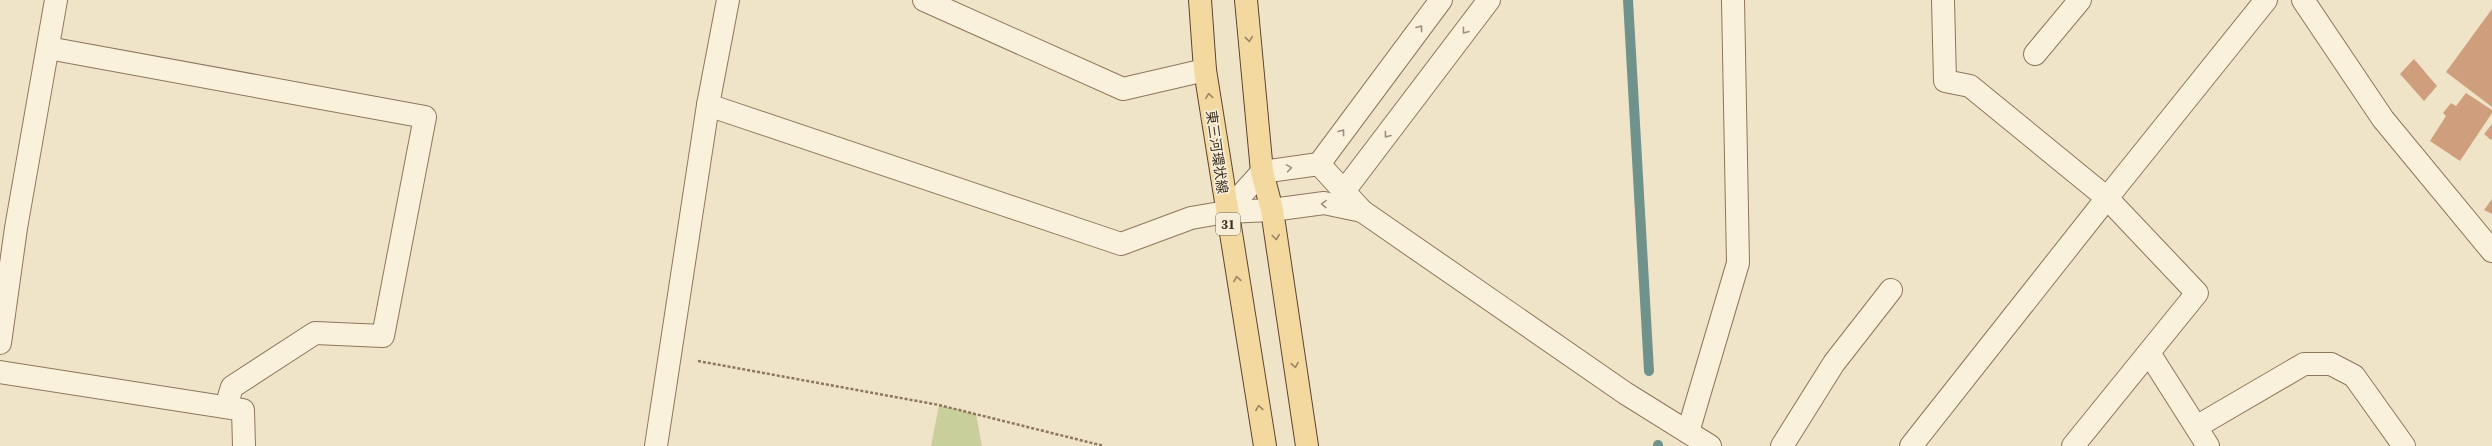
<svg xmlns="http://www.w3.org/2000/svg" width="2492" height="446" font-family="'Source Serif 4','Noto Sans JP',serif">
<rect width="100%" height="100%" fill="#f0e4c8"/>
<!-- green -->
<polygon fill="#c9cf9b" points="939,405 976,414 982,446 931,446"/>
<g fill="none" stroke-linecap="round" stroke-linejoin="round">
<!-- stream -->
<g stroke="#6f938a" stroke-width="10">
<polyline points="1628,0 1649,371"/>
<polyline points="1658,446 1658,445"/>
</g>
</g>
<!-- building -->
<g fill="#cf9f7d">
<polygon points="2492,9 2492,107 2446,72"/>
<polygon points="2414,59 2437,86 2424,101 2400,74"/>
<polygon points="2466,93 2492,110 2492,113 2460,161 2430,141 2446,116 2443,113 2451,103 2456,106"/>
<polygon points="2492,124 2492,138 2491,140 2484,134"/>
<polygon points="2492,199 2492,214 2484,210"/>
</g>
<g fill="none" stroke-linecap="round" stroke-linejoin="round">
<!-- minor casing -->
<g stroke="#8d765c" stroke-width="24">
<g id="minor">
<polyline points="924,0 1123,89 1205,70"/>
<polyline points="2303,0 2383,119 2492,251"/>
<polyline points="48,48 425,117 383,336 315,333 232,387 226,407"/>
<polyline points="2035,54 2080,0"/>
<polyline points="708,105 1121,244 1191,218 1226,212 1272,210 1324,203 1362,211"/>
<polyline points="1319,164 1441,0"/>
<polyline points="1344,191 1489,0"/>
<polyline points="1226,212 1262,172 1319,164 1362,211 1625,393 1710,446"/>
<polyline points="2149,353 2208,446"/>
<polyline points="0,372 243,410 244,446"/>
<polyline points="2196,427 2304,364 2331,364 2354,376 2404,446"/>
<polyline points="1688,432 1738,263 1733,0"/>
<polyline points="656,446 708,105 728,0"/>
<polyline points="1782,446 1834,363 1891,290"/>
<polyline points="1911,446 2107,198 1970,86 1945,81 1943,0"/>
<polyline points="2073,446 2197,293 2107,198 2266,0"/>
</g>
</g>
<!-- tertiary casing -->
<g stroke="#8d765c" stroke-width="24">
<polyline id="tertiary" points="0,343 16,228 56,0"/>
</g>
<!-- primary casing -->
<g stroke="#5b4430" stroke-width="24">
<g id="primary">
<polyline points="1200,0 1205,70 1265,446"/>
<polyline points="1246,0 1262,172 1272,210 1307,446"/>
</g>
</g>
<!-- path -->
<polyline stroke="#8d765c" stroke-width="2.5" stroke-dasharray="3 2" stroke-linecap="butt" points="698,361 939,405 1104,446"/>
<!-- minor -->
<use href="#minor" stroke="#faf1dc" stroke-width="22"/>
<!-- tertiary -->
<use href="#tertiary" stroke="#faf1dc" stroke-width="22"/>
<!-- primary -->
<use href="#primary" stroke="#f3d9a0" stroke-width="22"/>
</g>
<!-- one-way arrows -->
<defs><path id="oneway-chevron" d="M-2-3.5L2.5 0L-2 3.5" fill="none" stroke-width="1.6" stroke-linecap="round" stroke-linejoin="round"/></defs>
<g stroke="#9c907e">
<use href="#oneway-chevron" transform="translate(1420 28) rotate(-53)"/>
<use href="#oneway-chevron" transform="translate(1465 31) rotate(127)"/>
<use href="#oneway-chevron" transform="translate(1342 132) rotate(-53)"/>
<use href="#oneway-chevron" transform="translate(1387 135) rotate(127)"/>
<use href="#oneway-chevron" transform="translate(1289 168) rotate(-9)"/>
<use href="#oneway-chevron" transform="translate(1324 204) rotate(-178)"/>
</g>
<g stroke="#988460">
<use href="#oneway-chevron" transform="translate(1249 39) rotate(84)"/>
<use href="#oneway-chevron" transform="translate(1209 96) rotate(-98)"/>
<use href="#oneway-chevron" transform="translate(1276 237) rotate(83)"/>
<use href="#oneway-chevron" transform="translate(1237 279) rotate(-99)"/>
<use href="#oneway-chevron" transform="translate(1295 365) rotate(81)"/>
<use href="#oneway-chevron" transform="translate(1259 408) rotate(-99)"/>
</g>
<g text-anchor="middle" stroke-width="3.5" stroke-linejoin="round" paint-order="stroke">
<!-- shield labels -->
<rect fill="#f7eed8" stroke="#756857" stroke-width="1" x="1216" y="213" width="24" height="22" rx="3"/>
<g font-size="13" font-weight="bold" fill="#3d2e20">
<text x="1228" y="229">31</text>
</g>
<!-- street labels -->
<g font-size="14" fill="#3d2e20" stroke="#f7eed8">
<text transform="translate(1217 152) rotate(82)" y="5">東三河環状線</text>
</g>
</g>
</svg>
